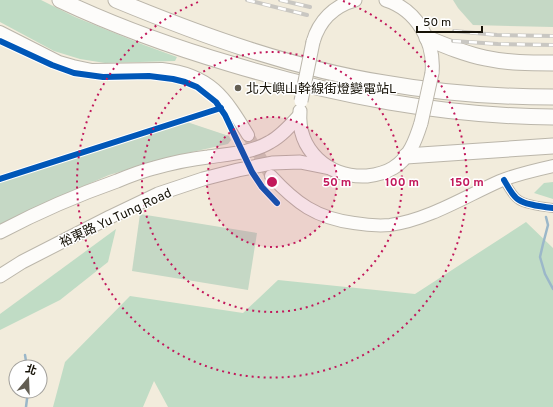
<svg xmlns="http://www.w3.org/2000/svg" width="553" height="407" font-family="Overpass,'Noto Sans TC',sans-serif">
<rect width="100%" height="100%" fill="#f2ecdc"/>
<!-- green -->
<g fill="#c5d8c5">
<polygon points="453,0 553,0 553,27 473,25 458,8"/>
<polygon points="184,121 229,136 231,140 228,144 174,156 109,175 45,203 0,226 0,182"/>
<polygon points="140,214 257,233 248,290 132,271"/>
</g>
<!-- forest -->
<g fill="#c0dcc5">
<polygon points="0,0 41,0 75,17 144,45 177,57 175,61 105,63 80,59 54,51 0,22"/>
<polygon points="553,182 553,199 534,193 544,183"/>
<polygon points="526,222 553,248 553,407 168,407 154,381 143,407 53,407 65,362 130,296 243,313 278,280 415,294"/>
<polygon points="116,229 108,262 60,300 0,330 0,314"/>
</g>
<g fill="none" stroke-linecap="round" stroke-linejoin="round">
<!-- stream -->
<g stroke="#9bb7c9" stroke-width="2.5">
<polyline points="546,217 548,225 543,244 540,257 545,274 553,289"/>
<polyline points="25,355 27,367"/>
<polyline points="26,407 28,391"/>
</g>
<!-- secondary-tunnel -->
<polyline stroke="#d1cbbc" stroke-width="12" stroke-dasharray="12 6" stroke-linecap="butt" points="248,135 269,173"/>
<!-- street casing -->
<g stroke="#bbb6aa" stroke-width="10">
<path id="street" d="M504,180c3,5 9,17 15,20 7,5 25,7 34,8"/>
</g>
<!-- secondary casing -->
<g stroke="#bbb6aa" stroke-width="14">
<g id="secondary">
<path d="M0,32l59,30 14,4 19,4 70,-1c48,5 63,28 86,66"/>
<path d="M271,176c25,27 45,42 83,47 12,2 24,3 36,2 38,-5 76,-29 110,-44 17,-7 35,-11 53,-15"/>
</g>
</g>
<!-- primary casing -->
<g stroke="#bbb6aa" stroke-width="15">
<g id="primary">
<path d="M386,0c31,10 49,42 46,73"/>
<path d="M313,42c6,-21 21,-36 42,-42"/>
<path d="M300,111c-3,39 28,67 67,65 8,-1 18,-3 26,-8 16,-9 23,-29 28,-45"/>
<path d="M0,232c38,-20 77,-37 117,-51 12,-5 25,-10 37,-13 18,-5 36,-9 54,-11 20,-3 44,-4 62,-15 11,-6 20,-16 29,-26"/>
<polyline points="0,276 22,262 110,217 158,194 203,179 238,170 272,163 300,162 330,168"/>
</g>
</g>
<!-- highway casing -->
<g stroke="#bbb6aa" stroke-width="17">
<g id="highway">
<path d="M60,0c55,26 113,47 171,64 106,32 210,52 322,53"/>
<path d="M116,0c87,36 176,68 268,83 56,10 112,14 169,14"/>
<path d="M427,38c19,8 38,16 58,20 23,5 45,5 68,5"/>
<polyline points="406,156 553,146"/>
</g>
</g>
<!-- street -->
<use href="#street" stroke="#fdfcfa" stroke-width="8"/>
<!-- secondary -->
<use href="#secondary" stroke="#fdfcfa" stroke-width="12"/>
<!-- primary -->
<use href="#primary" stroke="#fdfcfa" stroke-width="13"/>
<!-- highway -->
<use href="#highway" stroke="#fdfcfa" stroke-width="15"/>
<!-- rail casing -->
<g stroke="#c9c7c2" stroke-width="4">
<g id="rail">
<polyline points="247,0 307,15"/>
<polyline points="280,0 310,7"/>
<polyline points="454,31 497,35 553,36"/>
<polyline points="453,41 498,44 553,45"/>
</g>
</g>
<!-- rail -->
<use href="#rail" stroke="#fff" stroke-width="2.5" stroke-dasharray="8" stroke-linecap="butt"/>
<!-- primary-bridge casing -->
<g stroke="#bbb6aa" stroke-width="15" stroke-linecap="butt">
<g id="primary-bridge">
<polyline points="301,101 313,42"/>
<polyline points="421,123 432,73"/>
</g>
</g>
<!-- primary-bridge -->
<use href="#primary-bridge" stroke="#fdfcfa" stroke-width="13"/>
<!-- cycleway casing -->
<g stroke="#fff" stroke-width="8">
<g id="cycleway">
<polyline points="0,41 52,65 74,73 103,77 149,76 173,79 185,82 197,87 216,102 225,115 252,172 262,187 277,203"/>
<polyline points="0,179 221,108"/>
<path d="M504,180c3,5 9,17 15,20 7,5 25,7 34,8"/>
</g>
</g>
<!-- cycleway -->
<use href="#cycleway" stroke="#0057b8" stroke-width="6"/>
</g>
<!-- distance rings -->
<circle cx="272" cy="182" r="65" fill="#c2185b" fill-opacity=".12"/>
<g fill="none" stroke="#c2185b" stroke-width="2" stroke-dasharray="2 4">
<circle cx="272" cy="182" r="65"/>
<circle cx="272" cy="182" r="130"/>
<path d="M343 1A195 195 0 1 1 201 1"/>
</g>
<!-- markers -->
<circle fill="#635e52" stroke="#fff" stroke-width="1.5" cx="238" cy="88" r="4"/>
<g text-anchor="middle" stroke-width="3" stroke-linejoin="round" paint-order="stroke">
<!-- poi labels -->
<g font-size="13" fill="#161207" stroke="#fff" text-anchor="start">
<text x="246" y="93">北大嶼山幹線街燈變電站L</text>
</g>
<!-- street labels -->
<g font-size="13" fill="#161207" stroke="#fff">
<text transform="translate(115 217) rotate(-25)" y="5">裕東路 Yu Tung Road</text>
</g>
</g>
<circle cx="272" cy="182" r="6" fill="#c2185b" stroke="#fff" stroke-width="2"/>
<g font-size="12" text-anchor="middle" font-weight="bold" fill="#c2185b" stroke="#fff" stroke-width="3" stroke-linejoin="round" paint-order="stroke">
<text x="337" y="186">50 m</text>
<text x="402" y="186">100 m</text>
<text x="467" y="186">150 m</text>
</g>
<!-- north arrow -->
<g transform="translate(28 379) rotate(19)"><circle r="19" fill="#ffffff" stroke="#a2a09c"/>
<path d="M0-3L7 15L0 10L-7 15Z" fill="#635e52"/>
<text y="-6" font-size="11" font-weight="bold" text-anchor="middle" fill="#161207">北</text>
</g>
<!-- scale -->
<path d="M417 26v6h65v-6" fill="none" stroke="#161207" stroke-width="2"/>
<text x="423" y="26" font-size="12" fill="#161207" stroke="#ffffff" stroke-width="3" paint-order="stroke">50 m</text>
</svg>
